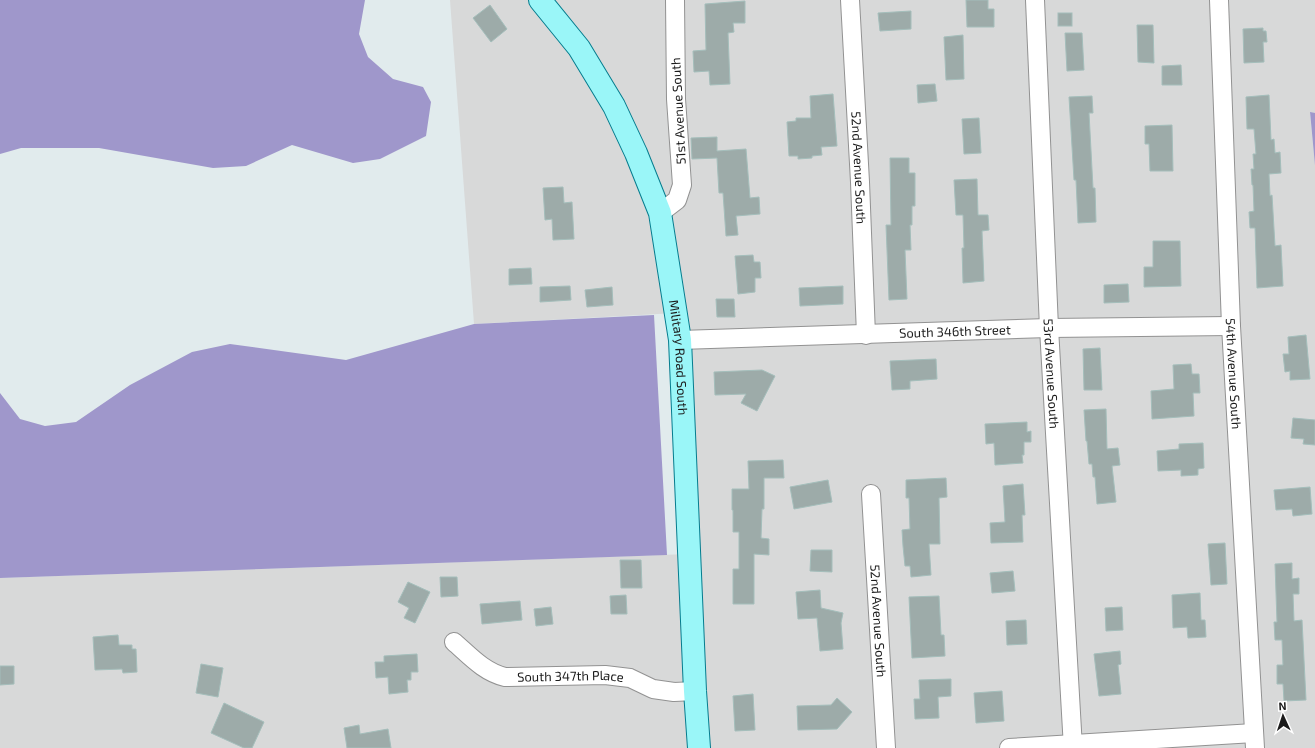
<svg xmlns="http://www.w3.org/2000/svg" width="1315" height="748" font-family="'Exo 2',sans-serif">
<rect width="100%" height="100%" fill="#e1ebed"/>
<!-- residential -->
<polygon fill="#d8d9d9" points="450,0 1315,0 1315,113 1310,113 1315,165 1315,748 0,748 0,578 689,554 676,313 474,324"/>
<!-- forest -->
<g fill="#9f97cb">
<polygon points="0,0 365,0 359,34 368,57 393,79 423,87 431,102 426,136 380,159 353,163 292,145 246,166 213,168 99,148 21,148 0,154"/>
<polygon points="1310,112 1315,113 1315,165"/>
<polygon points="654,315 667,555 0,578 0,393 20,419 45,426 76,422 130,385 192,352 230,344 346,360 474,324"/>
</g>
<!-- building -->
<g fill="#9daba9" stroke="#a4bebb">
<polygon points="966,0 988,0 988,9 994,9 994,27 967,27"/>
<polygon points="745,1 745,23 733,23 734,32 728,33 730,84 710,85 709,71 694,72 693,51 706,50 705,4"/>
<polygon points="490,5 507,29 491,42 473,18"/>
<polygon points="911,11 911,29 880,31 878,13"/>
<rect x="1058" y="13" width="14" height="13"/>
<polygon points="1137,25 1153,25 1154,63 1138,62"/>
<polygon points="1263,28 1263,31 1266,31 1267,42 1263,42 1264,62 1244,63 1243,29"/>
<polygon points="1065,33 1082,33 1084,70 1067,71"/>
<polygon points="963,35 964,79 946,80 944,37"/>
<polygon points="1181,65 1182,85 1162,85 1162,66"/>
<polygon points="935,84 937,101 918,103 917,85"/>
<polygon points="833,94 837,146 821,147 822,155 812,156 812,158 798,159 798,156 789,156 787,122 796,121 796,118 811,118 810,96"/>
<polygon points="1269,95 1271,140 1274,139 1275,153 1280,152 1281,173 1269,174 1270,196 1272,195 1275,246 1281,245 1283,286 1257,288 1255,228 1250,228 1249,212 1254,211 1253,185 1252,185 1251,169 1254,169 1253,154 1256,154 1254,129 1247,129 1246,97"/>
<polygon points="1092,96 1093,113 1089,113 1093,188 1095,188 1096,222 1078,223 1076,180 1074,180 1069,97"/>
<polygon points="979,118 981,153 964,154 962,119"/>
<polygon points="1172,125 1173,171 1150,171 1149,144 1145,144 1145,126"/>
<polygon points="717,137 717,151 746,149 750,198 759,197 760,214 736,216 738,235 726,236 723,193 719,193 717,158 692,159 691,138"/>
<polygon points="890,158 909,158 909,173 915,173 915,206 912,206 912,225 910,225 911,250 905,250 907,299 889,300 886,225 891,225"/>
<polygon points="977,179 978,215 988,215 989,230 982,231 984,281 963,283 962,248 964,248 963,215 956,215 954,180"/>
<polygon points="563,187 564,203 572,202 574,239 553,240 552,219 545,220 543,188"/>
<polygon points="1153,241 1180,241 1181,286 1144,287 1144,267 1153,267"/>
<polygon points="753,255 754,262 760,262 761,278 755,278 755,292 738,294 735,256"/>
<polygon points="531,268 532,284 509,285 509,269"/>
<polygon points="1128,284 1129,302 1104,303 1104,285"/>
<polygon points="570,286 571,300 540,302 540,287"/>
<polygon points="843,286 843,304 800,306 799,288"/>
<polygon points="612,287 613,305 587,307 585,290"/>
<polygon points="716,299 734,299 735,317 717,317"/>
<polygon points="1306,335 1310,379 1290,380 1290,371 1285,372 1283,354 1289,354 1288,337"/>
<polygon points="1100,348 1102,390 1084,390 1083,349"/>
<polygon points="936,359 937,379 910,381 910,389 892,390 890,361"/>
<polygon points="1191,364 1192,374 1199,374 1200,393 1193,393 1194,416 1152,419 1151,391 1174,389 1173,365"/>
<polygon points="762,370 775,376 757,411 741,403 746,394 715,395 714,372"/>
<polygon points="1106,409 1107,449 1118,448 1120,465 1112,466 1116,502 1097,504 1095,477 1093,477 1092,464 1089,464 1087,441 1086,441 1084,410"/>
<polygon points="1293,418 1315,420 1315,445 1303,444 1304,439 1291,438"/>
<polygon points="1027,422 1027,432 1031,431 1031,442 1024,442 1024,455 1022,455 1023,463 995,465 994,443 986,444 985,424"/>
<polygon points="1203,443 1204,468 1198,469 1198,475 1181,476 1181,470 1158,471 1157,451 1179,449 1179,444"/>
<polygon points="783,460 784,478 764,478 764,509 762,509 761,538 769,539 769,555 754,554 754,604 733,604 733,569 739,569 739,532 733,532 733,510 732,510 732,489 749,489 748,461"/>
<polygon points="946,478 947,497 939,498 940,544 929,544 931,575 911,577 910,566 905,566 903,546 902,530 910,529 909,498 906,498 906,480"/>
<polygon points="828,480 832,502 794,509 790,487"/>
<polygon points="1023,484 1025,515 1022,515 1023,542 991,543 990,523 1005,522 1003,486"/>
<polygon points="1310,487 1312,514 1293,516 1292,509 1276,510 1274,490"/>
<polygon points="1225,543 1227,584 1211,585 1208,544"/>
<polygon points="811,550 832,550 832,572 810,571"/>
<polygon points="620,560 641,560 642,588 621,588"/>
<polygon points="1292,563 1292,579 1299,578 1299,594 1293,594 1294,621 1302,620 1306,700 1284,701 1283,684 1277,684 1277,665 1283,665 1282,640 1275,640 1274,622 1277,622 1275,564"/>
<polygon points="1013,571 1015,591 992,593 990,573"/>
<polygon points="440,577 457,577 458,596 441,597"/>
<polygon points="408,582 430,592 415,623 404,618 409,608 398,602"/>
<polygon points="820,590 821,608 843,613 841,623 843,649 820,651 817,618 798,619 796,592"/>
<polygon points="1200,593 1201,620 1205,620 1206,637 1188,638 1187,627 1173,628 1172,595"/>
<polygon points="626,595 627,614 611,614 610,596"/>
<polygon points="939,596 941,635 944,635 945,656 912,658 909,597"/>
<polygon points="520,601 522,620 482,624 480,604"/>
<polygon points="551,607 553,624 536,626 534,609"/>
<polygon points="1122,607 1123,630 1106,631 1105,608"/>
<polygon points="1026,620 1027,644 1007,645 1006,621"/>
<polygon points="118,635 119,645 132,645 132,649 136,649 137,672 123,673 122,669 95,670 93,637"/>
<polygon points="1120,651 1121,664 1118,665 1121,694 1099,696 1094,654"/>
<polygon points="417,654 418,672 411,672 411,680 407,680 408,692 389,694 388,677 376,678 375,662 384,662 384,656"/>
<polygon points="201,664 223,668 218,697 196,693"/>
<polygon points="0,666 14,666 14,684 0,685"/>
<polygon points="951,679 951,696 938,697 939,718 915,719 914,699 920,699 919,680"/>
<polygon points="1002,691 1004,721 976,723 974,693"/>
<polygon points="753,694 755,730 735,731 733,696"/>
<polygon points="837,698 852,712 837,729 798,730 797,706 831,705"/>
<polygon points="224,703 264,722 252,748 244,748 211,733"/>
<polygon points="359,725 360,734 388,729 391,748 347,748 344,728"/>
</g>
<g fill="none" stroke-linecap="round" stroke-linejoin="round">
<!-- minor casing -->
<g stroke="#929292" stroke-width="20">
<g id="minor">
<path id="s1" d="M850,0l10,182 6,153"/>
<path id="s2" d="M1035,0l14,328 24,420"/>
<path id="s3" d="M1219,0l12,326 24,422"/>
<polyline points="660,213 677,200 682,185 676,99 675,0"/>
<path id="s4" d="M680,340l369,-12 182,-2"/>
<path id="s5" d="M871,494l15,254"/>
<path id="s6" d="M454,642c16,14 30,30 51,35l100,-2 25,3 23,11 21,3 21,-1"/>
<polyline points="1009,748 1254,733"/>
</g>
</g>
<!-- major casing -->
<g stroke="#057c8e" stroke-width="24">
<g id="major">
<path id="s7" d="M540,0l39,48 35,58 22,47 24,60 20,127 15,351 4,57"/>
</g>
</g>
<!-- minor -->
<use href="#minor" stroke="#fff" stroke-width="18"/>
<!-- major -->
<use href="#major" stroke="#9af6f8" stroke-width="22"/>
</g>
<g text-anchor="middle" stroke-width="4" stroke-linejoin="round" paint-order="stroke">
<!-- street labels -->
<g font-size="13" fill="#1b1b1b" stroke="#fff">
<text transform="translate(678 111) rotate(-93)" y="5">51st Avenue South</text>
<text dy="5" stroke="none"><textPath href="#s1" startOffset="168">52nd Avenue South</textPath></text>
<text dy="5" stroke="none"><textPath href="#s4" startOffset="275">South 346th Street</textPath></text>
<text dy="5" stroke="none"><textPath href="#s7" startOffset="392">Military Road South</textPath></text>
<text dy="5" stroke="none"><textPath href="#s2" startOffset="374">53rd Avenue South</textPath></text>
<text dy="5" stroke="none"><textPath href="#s3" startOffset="374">54th Avenue South</textPath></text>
<text dy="5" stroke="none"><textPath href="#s5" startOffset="127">52nd Avenue South</textPath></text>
<text dy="5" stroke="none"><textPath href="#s6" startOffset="128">South 347th Place</textPath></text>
</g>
</g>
<!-- north arrow -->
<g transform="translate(1283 716) rotate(357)" stroke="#ffffff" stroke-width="3" paint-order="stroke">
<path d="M0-3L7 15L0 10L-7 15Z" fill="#1b1b1b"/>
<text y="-6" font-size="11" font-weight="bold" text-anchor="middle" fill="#1b1b1b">N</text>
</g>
</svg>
